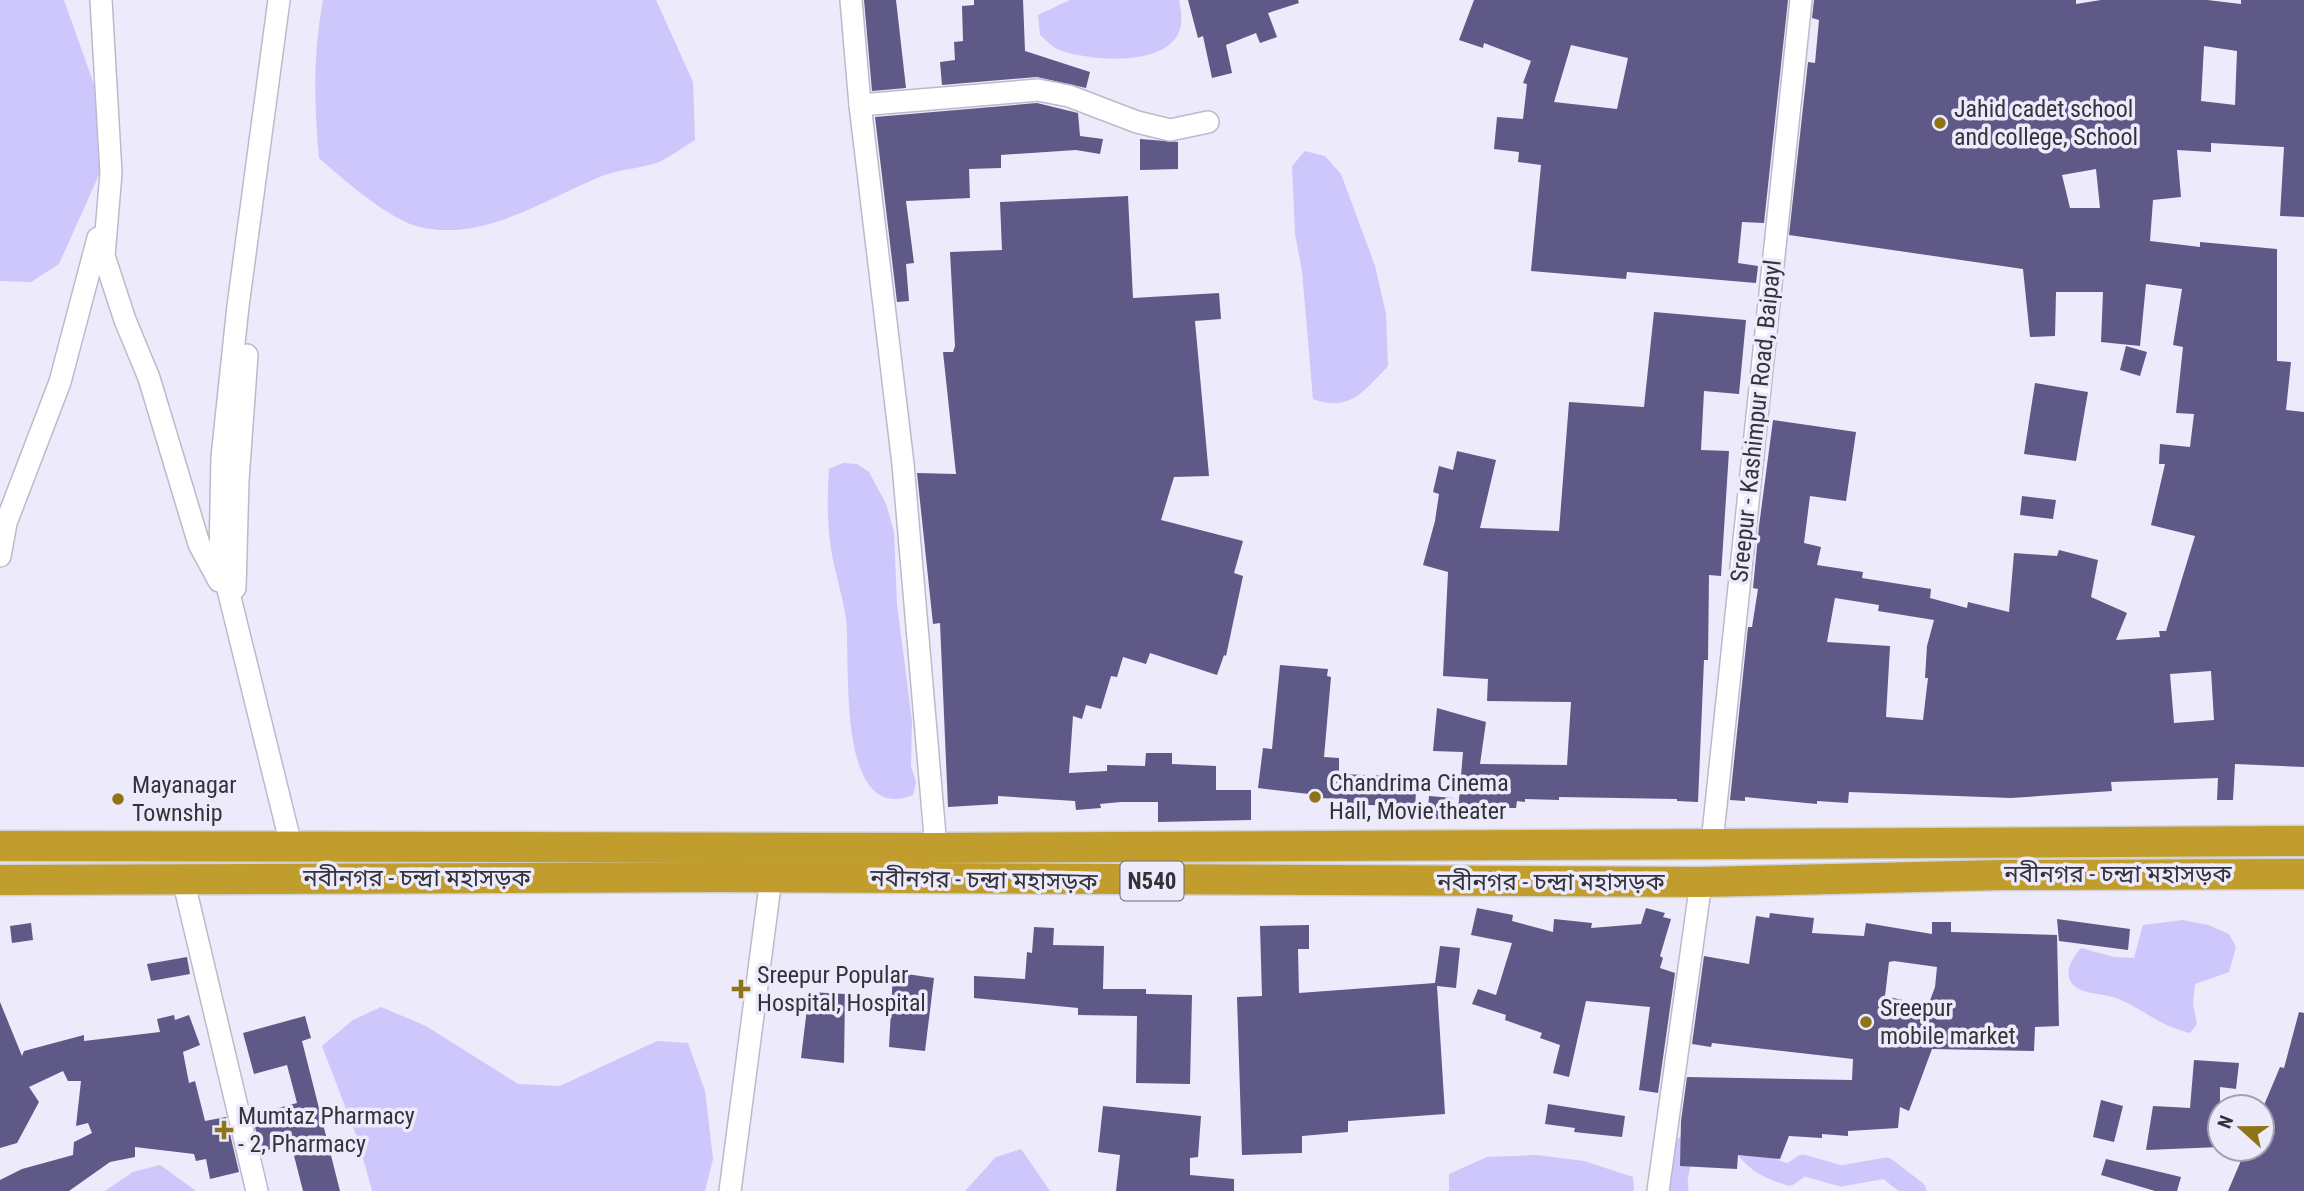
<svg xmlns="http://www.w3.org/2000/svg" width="2304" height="1191" font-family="'Roboto Condensed','Noto Sans Bengali',sans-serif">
<rect width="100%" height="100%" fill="#eceafb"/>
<!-- water -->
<g fill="#cdc7fc">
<polygon points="0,0 64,0 97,93 102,168 59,264 31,282 0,281"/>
<path d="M323,0h333l37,82 2,58c-10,6 -21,14 -32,20 -18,9 -42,8 -61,16 -57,23 -118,66 -182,51 -31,-7 -77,-48 -101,-69 -5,-53 -6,-105 4,-158z"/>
<path d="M1070,0h109c2,11 4,22 0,32 -15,36 -93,29 -122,17 -6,-3 -11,-9 -17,-14l-2,-20z"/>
<path d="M1305,151l20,5 16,18 34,92 11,48 2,52c-24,25 -39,47 -75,33l-11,-128 -7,-37 -3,-68z"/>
<path d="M843,463l14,1 12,8 17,32 8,28 3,72 15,117 -1,45 5,16 -3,13c-78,32 -62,-136 -67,-176 -3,-22 -10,-43 -14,-64 -5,-28 -5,-57 -3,-86z"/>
<path d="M2183,920l25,5 21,9 7,13 -7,25 -34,12 -2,20 4,20 -7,9c-31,-7 -46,-24 -74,-35 -12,-5 -37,-3 -45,-16 -7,-11 2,-25 10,-34l33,9 20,1 9,-33z"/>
<polygon points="381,1007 426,1026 518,1084 560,1086 657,1041 688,1043 705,1091 713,1159 705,1191 372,1191 358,1140 322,1046 353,1020"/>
<polygon points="1021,1149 1050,1191 965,1191 996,1157"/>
<polygon points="1536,1155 1584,1161 1633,1177 1634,1191 1449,1191 1449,1174 1487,1157"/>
<polygon points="160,1165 196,1191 105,1191 133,1172"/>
</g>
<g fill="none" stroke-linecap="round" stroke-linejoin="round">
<!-- canal -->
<g stroke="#cdc7fc" stroke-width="21">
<path d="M1734,1139h6c11,21 27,29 49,36l14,-10 38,11 45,-8 30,23"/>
<polyline points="1678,1191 1677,1179 1684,1147 1693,1144"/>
</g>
</g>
<!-- building -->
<g fill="#5f5987" fill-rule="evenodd">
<polygon points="864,0 896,0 906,88 872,91"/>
<polygon points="974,0 1023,0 1025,51 1090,72 1086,88 1037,77 942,85 940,62 955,60 954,42 963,41 962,6 974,5"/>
<polygon points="1188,0 1298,0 1299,3 1268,13 1277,37 1260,43 1256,33 1226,45 1232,73 1212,78 1203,36 1198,38"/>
<path d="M1474,0h314l-24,223 -22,-1 -4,41 20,3 -2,17 -129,-11 -1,7 -95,-8 10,-106 -23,-3 1,-10 -25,-3 3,-32 26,2 4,-35 -4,-1 8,-22 -47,-18 -1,5 -24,-8zM1571,45l57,13 -11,51 -63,-7z"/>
<path d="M1814,0h262v4l25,-4h106l34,4v-4h63v217l-24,-1 4,-69 -73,-4v9l-34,-2 4,47 -28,3 -3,41 50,6v-5l77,7v112l14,1 -5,48 18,2v355l-69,-3 -2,36h-16l1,-22 -107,4 1,9 -101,7 -162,-6 -1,11 -31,-2v3l-72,-7v4l-15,-1 18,-173h4l6,-38 -5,-1 6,-62 14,-106 83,12 -10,69 -36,-5 -6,47 17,4 -4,18 46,7 -1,6 69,11 -1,9 37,10 1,-6 41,10 5,-59 43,3 2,-6 39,10 -7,37 36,16 -11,27 44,-3 -1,-6h7l29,-95 -44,-11 14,-61h-6l1,-20 30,3 4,-33 -18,-1 7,-66 -10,-2 9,-56 -36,-5 -6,62 -39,-4 2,-50h-47l-1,44 -25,1 -7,-68 -234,-34 19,-173 7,1 4,-43 -7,-2zM2204,46l33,5 -2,54 -34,-4zM2096,169l4,39h-30l-8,-33zM1835,598l44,7 -1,6 56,9 -7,26 -2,32h3l-5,42 -37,-3 4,-71 -63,-4zM2211,671l3,49 -40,3 -4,-49z"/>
<polygon points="1037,103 1078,113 1080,136 1103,139 1100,154 1076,150 1001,155 1001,168 969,169 970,198 906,201 914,263 906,264 909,301 897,302 875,117"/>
<polygon points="1140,139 1178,142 1178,169 1140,170"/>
<polygon points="1128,196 1133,298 1219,293 1221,319 1195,321 1209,476 1174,477 1161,520 1243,541 1234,573 1243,576 1226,656 1224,655 1217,675 1150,653 1146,664 1123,657 1117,677 1111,676 1101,709 1086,705 1082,719 1073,716 1069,773 1107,771 1107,765 1145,766 1146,753 1172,753 1172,764 1216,766 1216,790 1251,790 1251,820 1158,822 1158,802 1121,802 1100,804 1101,808 1076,810 1075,801 998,796 998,804 948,807 940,623 933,624 917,473 956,474 943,352 953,352 955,346 950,252 1002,250 1000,202"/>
<polygon points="1654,312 1746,320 1739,394 1704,391 1701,450 1729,451 1721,576 1709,575 1708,660 1704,660 1698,802 1677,801 1677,799 1559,797 1559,800 1525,799 1525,802 1517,801 1516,808 1490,808 1489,813 1458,811 1463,752 1433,751 1437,708 1486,722 1480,764 1567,765 1571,702 1487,701 1488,679 1443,676 1448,572 1423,565 1435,521 1439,494 1433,492 1439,466 1453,470 1457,451 1496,460 1480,528 1559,531 1569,402 1644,407"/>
<polygon points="2126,346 2147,352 2140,376 2120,370"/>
<polygon points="2035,383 2088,392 2076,461 2024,454"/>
<polygon points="2022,496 2056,500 2053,519 2020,515"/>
<polygon points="1280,665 1328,669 1327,676 1331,677 1324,757 1339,758 1339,774 1417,777 1415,807 1347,804 1347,799 1318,798 1318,795 1258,788 1263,748 1272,749"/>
<polygon points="1429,796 1453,798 1451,820 1427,818"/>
<polygon points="1477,908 1513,915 1512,921 1553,932 1554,919 1592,923 1591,928 1641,924 1646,908 1665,913 1663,917 1671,919 1660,956 1663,958 1660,968 1675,973 1658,1093 1639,1090 1650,1007 1586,1001 1569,1077 1553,1073 1560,1045 1540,1038 1542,1033 1505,1020 1506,1015 1472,1004 1478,989 1496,995 1512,943 1471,935"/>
<path d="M1770,913l44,5 -2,15 52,3 2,-13 66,11v-12h19v10l106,3 2,91 -24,1 -1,24 -102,-2 -23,62 -9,-4 -2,21 -50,3v5l-26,-2v4l-33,-2 -9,23 -42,-4 -1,14 -57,-3 1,-45 6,-44 165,3 1,-21 -141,-16 -1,4 -19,-3 12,-88 45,8 7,-48 13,2zM1894,961l43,6 -2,20 -7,19 -43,-10 4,-34z"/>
<polygon points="2057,919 2130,929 2128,950 2059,941"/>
<polygon points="31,923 33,940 12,943 10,926"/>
<polygon points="1309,925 1309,949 1298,949 1299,993 1435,983 1440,946 1460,948 1456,988 1437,986 1445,1114 1348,1121 1348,1132 1302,1136 1302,1153 1242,1155 1237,997 1262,996 1260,926"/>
<polygon points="1034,927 1054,928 1053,945 1104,946 1103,989 1146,989 1146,994 1192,995 1190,1084 1136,1083 1137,1016 1078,1015 1078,1008 974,998 974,976 1025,979 1027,952 1032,953"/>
<polygon points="187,957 190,974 151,981 147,964"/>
<polygon points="893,972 934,978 925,1051 889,1047"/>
<polygon points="809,992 845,994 844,1063 801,1058"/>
<polygon points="0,1002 22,1056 24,1051 84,1035 84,1041 160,1032 157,1019 174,1015 175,1020 189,1015 200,1045 183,1052 189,1083 195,1081 205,1121 226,1117 239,1172 210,1179 206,1159 196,1161 194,1154 135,1147 135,1157 110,1162 69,1191 0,1191 0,1180 22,1169 73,1155 74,1142 92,1133 88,1123 76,1126 81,1081 68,1081 63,1071 29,1087 39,1102 17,1143 0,1148"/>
<polygon points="2299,1012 2304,1013 2304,1191 2228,1191 2246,1149 2262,1149 2262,1110 2280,1067 2284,1068"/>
<polygon points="305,1016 311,1038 302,1041 340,1191 303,1191 291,1144 261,1152 252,1115 297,1103 287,1065 254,1074 243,1033"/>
<polygon points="2194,1060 2239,1063 2236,1089 2220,1087 2220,1147 2146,1150 2153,1106 2190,1108"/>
<polygon points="2101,1100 2123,1106 2114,1142 2093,1137"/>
<polygon points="1548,1104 1625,1116 1622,1137 1574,1132 1575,1128 1545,1124"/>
<polygon points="1103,1106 1201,1116 1198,1157 1190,1158 1190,1175 1234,1179 1234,1191 1116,1191 1120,1155 1098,1152"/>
<polygon points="2106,1159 2181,1177 2177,1191 2155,1191 2101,1175"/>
</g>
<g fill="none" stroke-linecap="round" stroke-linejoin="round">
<!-- minor casing -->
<g stroke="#bcbaca" stroke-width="24">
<g id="minor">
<polyline points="101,0 111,173 104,256 125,320 149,378 199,544 219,581"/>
<polyline points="279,0 238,306 222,457 220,557 291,845"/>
<polyline points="851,0 860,105 903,464 936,848"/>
<polyline points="860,105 1038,90 1069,96 1137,122 1170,130 1208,122"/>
<polyline points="0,556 6,523 60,382 98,238"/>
<polyline points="235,588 238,480 247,355"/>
<polyline points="1712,843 1801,0"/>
<polyline points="183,879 257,1191"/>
<polyline points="730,1191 771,878"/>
<polyline points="1658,1191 1701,882"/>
</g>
</g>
<!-- highway casing -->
<g stroke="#d2d2d3" stroke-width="33">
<g id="highway">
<polyline points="0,846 936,848 2304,841"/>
<polyline points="0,880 721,877 1701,882 2002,875 2304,874"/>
</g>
</g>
<!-- minor -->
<use href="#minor" stroke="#fff" stroke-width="21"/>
<!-- highway -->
<use href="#highway" stroke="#c19d2d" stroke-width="30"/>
</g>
<!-- markers -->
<g fill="#8f7317" stroke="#eceafb" stroke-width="2.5">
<circle cx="1940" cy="123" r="7"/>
<circle cx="1315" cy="797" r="7"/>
<circle cx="118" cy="799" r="7"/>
<path d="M737.5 978.5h7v7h7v7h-7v7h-7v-7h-7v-7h7z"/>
<circle cx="1866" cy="1022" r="7"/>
<path d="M220.5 1119.5h7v7h7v7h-7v7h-7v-7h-7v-7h7z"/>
</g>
<g text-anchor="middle" stroke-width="7" stroke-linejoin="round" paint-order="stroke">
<!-- shield labels -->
<rect fill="#eceafb" stroke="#6a6a73" stroke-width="2" x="1120.5" y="861.5" width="63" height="39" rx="5"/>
<g font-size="23" font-weight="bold" fill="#333339">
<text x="1152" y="889">N540</text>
</g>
<!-- poi labels -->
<g font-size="24" fill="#333339" stroke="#eceafb" text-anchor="start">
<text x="1954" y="117">Jahid cadet school<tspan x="1954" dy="28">and college, School</tspan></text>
<text x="1329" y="791">Chandrima Cinema<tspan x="1329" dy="28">Hall, Movie theater</tspan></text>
<text x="132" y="793">Mayanagar<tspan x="132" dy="28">Township</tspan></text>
<text x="757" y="983">Sreepur Popular<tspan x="757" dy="28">Hospital, Hospital</tspan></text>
<text x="1880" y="1016">Sreepur<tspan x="1880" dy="28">mobile market</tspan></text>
<text x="238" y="1124">Mumtaz Pharmacy<tspan x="238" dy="28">- 2, Pharmacy</tspan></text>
</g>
<!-- street labels -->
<g font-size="24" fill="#333339" stroke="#eceafb">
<text transform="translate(1756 421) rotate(-84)" y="8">Sreepur - Kashimpur Road, Baipayl</text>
<text x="2118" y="882">নবীনগর - চন্দ্রা মহাসড়ক</text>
<text x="417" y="886">নবীনগর - চন্দ্রা মহাসড়ক</text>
<text transform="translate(984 880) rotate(1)" y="8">নবীনগর - চন্দ্রা মহাসড়ক</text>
<text x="1551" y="890">নবীনগর - চন্দ্রা মহাসড়ক</text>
</g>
</g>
<!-- north arrow -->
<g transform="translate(2241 1128) rotate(291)"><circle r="33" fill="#eceafb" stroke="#a2a1ad" stroke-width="2"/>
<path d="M0-5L12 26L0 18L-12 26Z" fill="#8f7317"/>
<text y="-10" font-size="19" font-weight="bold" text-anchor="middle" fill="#333339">N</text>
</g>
</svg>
